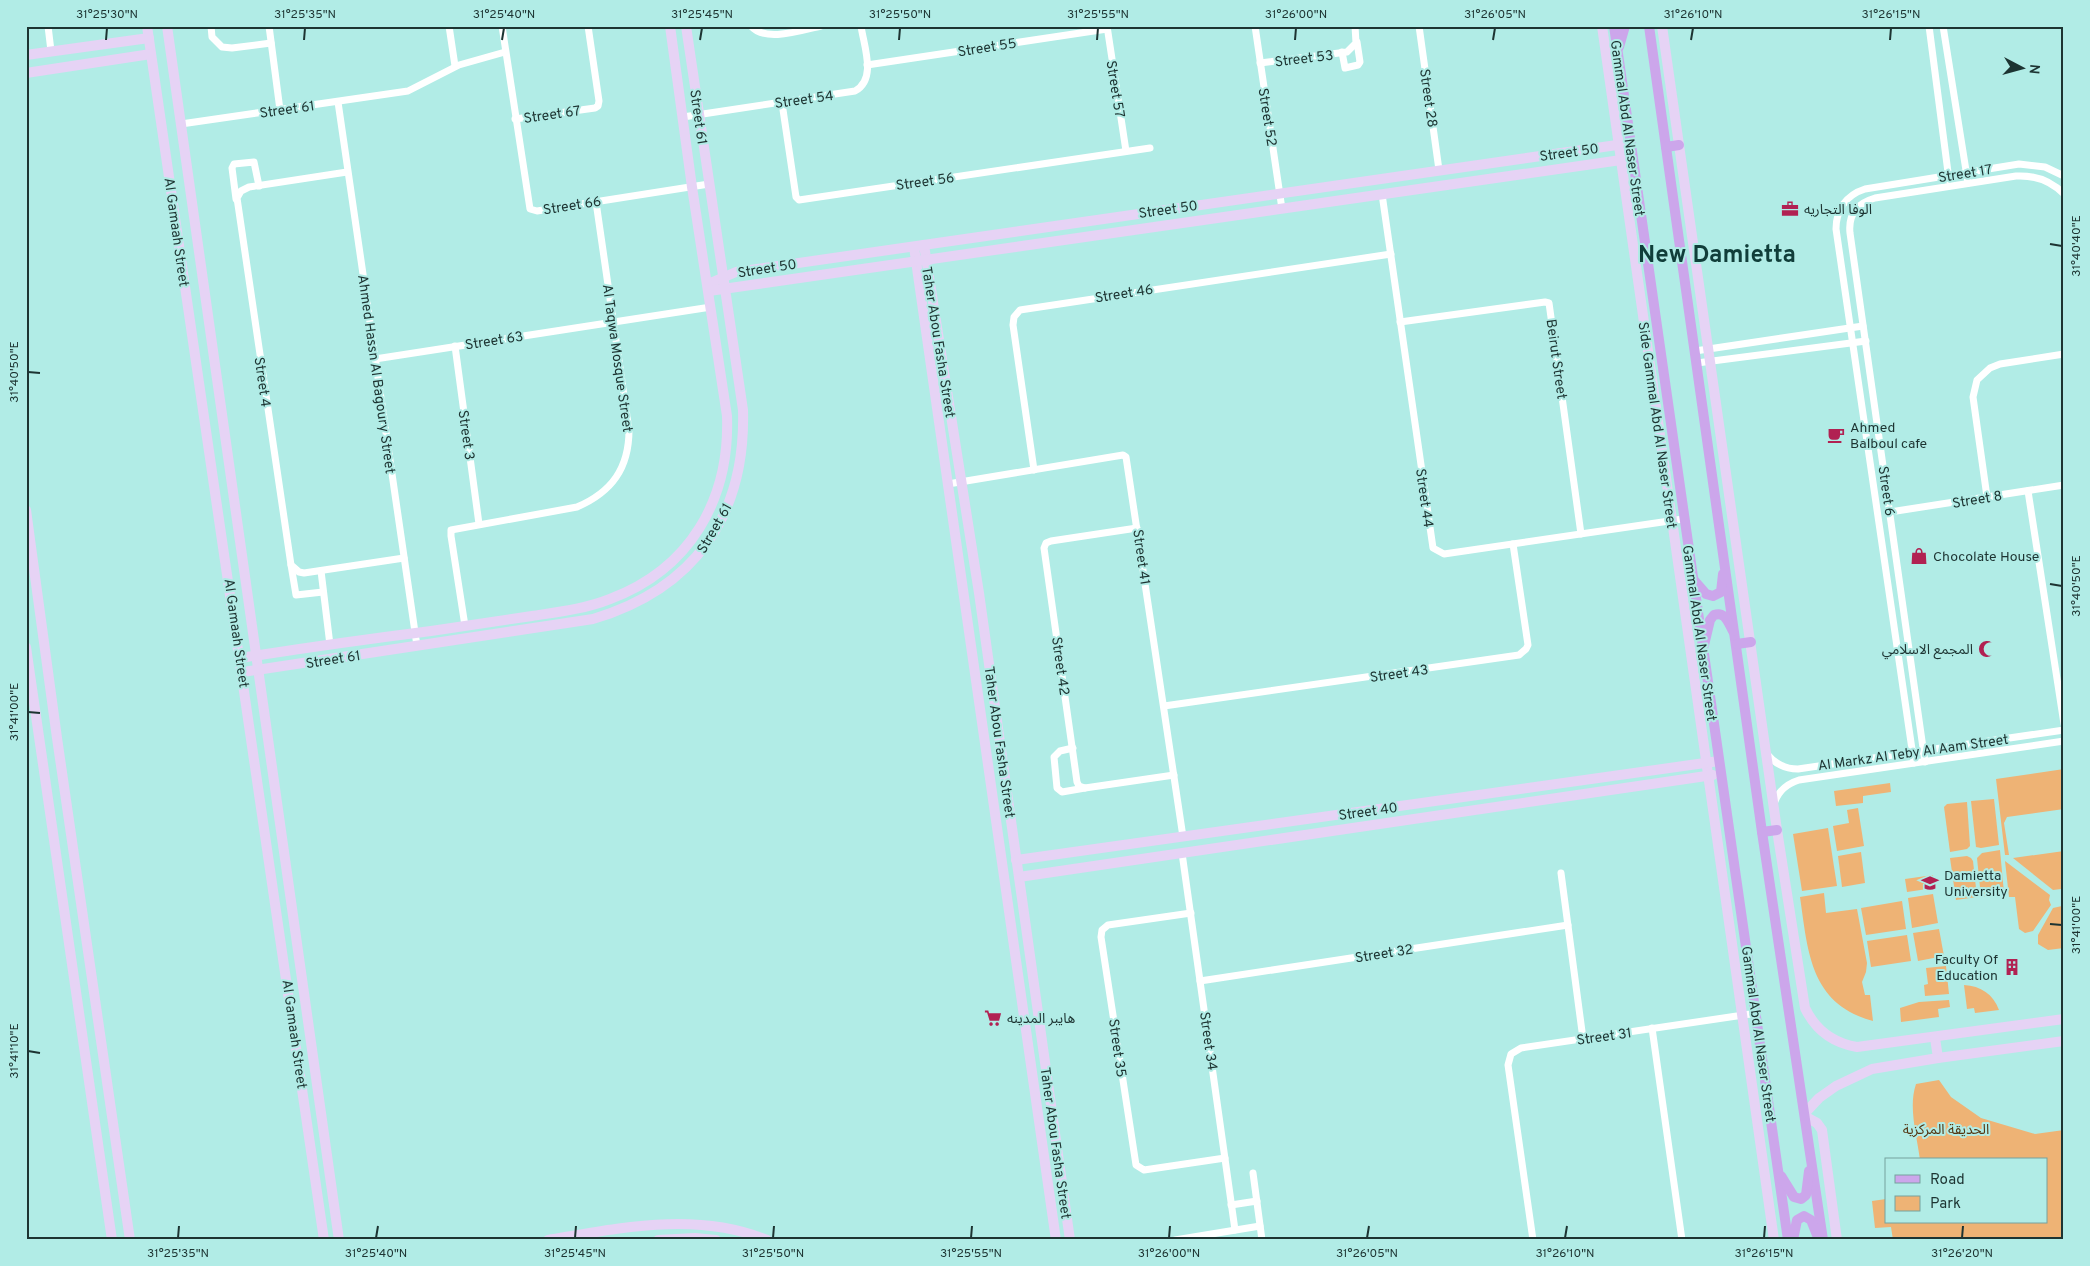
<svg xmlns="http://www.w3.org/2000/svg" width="2090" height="1266" font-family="Overpass,'Noto Sans Arabic',sans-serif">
<rect width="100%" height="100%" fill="#b1ece6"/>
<!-- green -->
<g fill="#eeb375">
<polygon points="2064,769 2064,809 2007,817 2004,823 2009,855 2005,855 1996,779"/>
<polygon points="1890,783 1891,792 1863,796 1863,803 1836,806 1834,791"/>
<polygon points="1994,799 1999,845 1981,848 1976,847 1971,801"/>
<polygon points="1967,802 1970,846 1967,849 1950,852 1944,807 1947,804"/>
<polygon points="1858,808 1864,846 1837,851 1833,826 1849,823 1847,810"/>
<polygon points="1828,828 1837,886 1802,891 1793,834"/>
<polygon points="2000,850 2004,893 1981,897 1977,858 1982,853"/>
<polygon points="2064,851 2064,884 2061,889 2053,890 2013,858"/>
<polygon points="1861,852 1865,883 1842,887 1838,856"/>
<polygon points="1967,856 1971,858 1973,861 1977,897 1956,900 1950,858"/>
<polygon points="2005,861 2050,895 2049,900 2051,905 2033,931 2025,933 2019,929 2015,897 2009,897"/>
<polygon points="1933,875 1934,888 1907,892 1905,879"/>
<path d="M1824,893l2,20 31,-4 10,54 -1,9 -4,10 3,13h5l3,26c-63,-17 -65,-69 -73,-124z"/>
<polygon points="1933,894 1938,923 1912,928 1908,898"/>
<polygon points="1902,901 1906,929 1866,935 1861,908"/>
<polygon points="2062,906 2064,908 2064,948 2048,950 2038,944 2038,935 2053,908"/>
<polygon points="1939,929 1944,956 1918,961 1913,933"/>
<polygon points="1907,935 1911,961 1871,967 1867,941"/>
<polygon points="1946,966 1949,994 1925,996 1924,985 1928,984 1926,968"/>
<path d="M1964,985c17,1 29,9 35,25l-24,3 -1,-5 -7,1z"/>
<polygon points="1949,1000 1950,1007 1938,1009 1939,1017 1901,1022 1900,1008 1919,1002"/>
<path d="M1939,1080l12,17 30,21 54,16 29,-4v110h-171l-2,-13 -16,1 -3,-27 14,-2v23h160v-62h-126c-3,-24 -12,-53 -4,-76z"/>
</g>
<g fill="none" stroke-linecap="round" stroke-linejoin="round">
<!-- street -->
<g stroke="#fff" stroke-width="7">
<polyline points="48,26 51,51"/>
<polyline points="211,26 212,37 222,47 232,48 271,43"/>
<polyline points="269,26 280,110"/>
<polyline points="449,26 455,66"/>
<polyline points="502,26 530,209 537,211 709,184"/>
<path d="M751,26c14,17 51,4 70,0"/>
<polyline points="1107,26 1126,151"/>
<polyline points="1255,26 1282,209"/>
<polyline points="1419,26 1439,170"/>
<polyline points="1929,26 1949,180"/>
<polyline points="1943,26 1968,183"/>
<polyline points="1342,52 1345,68 1358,65 1360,62 1357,42"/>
<polyline points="1260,63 1347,52 1356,43 1355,26"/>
<polyline points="867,65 1107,29"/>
<polyline points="338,102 417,646"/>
<polyline points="782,103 796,197 799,200 1150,148"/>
<path d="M683,117l172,-26c22,-12 9,-44 6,-65"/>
<polyline points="515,119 595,108 598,106 599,101 588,26"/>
<polyline points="181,124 408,91 459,65 505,52"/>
<polyline points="347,172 249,187 241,191 237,198 291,565 299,572 304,573 404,558"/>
<polyline points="1382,194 1433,548 1444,554 1683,519"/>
<polyline points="236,199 232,168 234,164 254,162 259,186"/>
<polyline points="1400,322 1545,302 1549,303 1581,534"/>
<polyline points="455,346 479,524"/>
<polyline points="1695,351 1863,326"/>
<polyline points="375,359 711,307"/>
<polyline points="1697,363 1866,341"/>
<polyline points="1034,470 1013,325 1014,317 1020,310 1391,254"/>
<polyline points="948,484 1123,455 1126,457 1183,837"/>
<polyline points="2028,491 2064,724"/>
<polyline points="1987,497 1973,397 1977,380 1990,368 2000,364 2064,354"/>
<polyline points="1890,512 2064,485"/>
<polyline points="1137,528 1051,541 1046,543 1044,548 1077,782 1079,786 1085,788 1174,775"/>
<polyline points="291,565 296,595 323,592"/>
<polyline points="321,571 330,645"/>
<path d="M465,626l-14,-90v-6l126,-23c35,-15 52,-39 52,-77l-33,-228"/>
<polyline points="1164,706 1519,655 1526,649 1528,645 1513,544"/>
<polyline points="1073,748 1060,751 1054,757 1057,788 1062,792 1085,788"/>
<path d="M1767,754c8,10 18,15 31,15l266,-39"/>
<path d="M1925,762l-75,-529c-2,-19 8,-30 25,-35l141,-22c18,-1 35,5 48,18"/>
<path d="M1914,763l-78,-534c0,-19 10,-34 29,-40l154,-25 26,3 19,9"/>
<path d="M1774,804c4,-13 12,-20 25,-24l265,-39"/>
<polyline points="1182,853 1235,1230"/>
<polyline points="1561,873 1583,1039"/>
<polyline points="1191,913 1108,925 1102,930 1101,937 1136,1165 1144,1170 1225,1158"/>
<polyline points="1200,981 1568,925"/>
<polyline points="1652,1028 1682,1240"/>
<polyline points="1253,1173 1262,1240"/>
<polyline points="1231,1205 1257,1201"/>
<polyline points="1175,1240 1260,1226"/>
<polyline points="1533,1240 1508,1065 1511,1054 1521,1048 1757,1013"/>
</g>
<!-- secondary -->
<g stroke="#e6d3f5" stroke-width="10">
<polyline points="147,26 324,1240"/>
<polyline points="167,26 339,1240"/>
<polyline points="1602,26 1774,1240"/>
<path d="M1662,26l115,804 28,178c11,23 28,35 52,39l207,-28"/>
<polyline points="26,55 149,38"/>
<polyline points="26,73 151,54"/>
<polyline points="924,245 979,593 1070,1240"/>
<polyline points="914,247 1056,1240"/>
<polyline points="708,284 736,272 1624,144"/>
<polyline points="709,291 1628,159"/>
<polyline points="26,510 57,738 130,1240"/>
<polyline points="26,647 112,1240"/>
<path d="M240,658c64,-10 128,-19 191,-27 34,-5 68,-10 101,-15 26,-4 53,-7 78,-17 80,-30 120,-99 117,-183l-35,-229 -22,-161"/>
<path d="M243,672l350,-53c101,-30 153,-103 150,-209l-57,-384"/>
<polyline points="1016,860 1719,761"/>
<polyline points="1019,877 1713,775"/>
<polyline points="1935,1038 1938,1058"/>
<polyline points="1805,1113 1819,1098 1836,1086 1872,1069 1938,1058 2064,1041"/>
<polyline points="1806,1117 1817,1123 1822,1130 1837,1240"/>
<path d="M548,1240c72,-12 148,-29 219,0"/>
<polyline points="658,1240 695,1238 716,1240"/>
</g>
<!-- primary -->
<g stroke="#cca6eb" stroke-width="10">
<polyline points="1614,26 1788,1240"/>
<polyline points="1649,26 1762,832 1823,1240"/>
<polyline points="1619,47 1625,26"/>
<polyline points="1666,147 1679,145"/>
<polyline points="1692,578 1706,594 1713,596 1721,592 1723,574"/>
<polyline points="1737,644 1751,642"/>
<path d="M1704,645l6,-25 4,-5c11,-4 14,7 19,16"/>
<polyline points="1762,832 1777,830"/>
<polyline points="1781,1176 1794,1197 1801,1199 1806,1195 1809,1171"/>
<polyline points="1793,1240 1797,1220 1804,1216 1811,1220 1819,1240"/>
</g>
</g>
<!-- ticks -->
<path fill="none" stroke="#1d3432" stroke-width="2" d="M106,40l1,-12M304,40l1,-12M502,40l2,-12M700,40l2,-12M899,40l1,-12M1097,40l1,-12M1295,40l1,-12M1493,40l2,-12M1691,40l2,-12M1890,40l1,-12M2050,244l12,2M28,372l12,1M2050,584l12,2M28,712l12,1M2050,924l12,1M28,1051l12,2M178,1238l1,-12M376,1238l2,-12M575,1238l1,-12M773,1238l1,-12M971,1238l1,-12M1169,1238l1,-12M1367,1238l2,-12M1565,1238l2,-12M1764,1238l1,-12M1962,1238l1,-12"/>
<!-- icons -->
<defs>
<g id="office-bare" transform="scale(1.35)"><path d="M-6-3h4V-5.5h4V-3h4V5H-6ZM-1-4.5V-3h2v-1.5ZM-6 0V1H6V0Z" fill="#b12152" stroke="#b1ece6" stroke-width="2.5" paint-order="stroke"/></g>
<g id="cafe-bare" transform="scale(1.35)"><path d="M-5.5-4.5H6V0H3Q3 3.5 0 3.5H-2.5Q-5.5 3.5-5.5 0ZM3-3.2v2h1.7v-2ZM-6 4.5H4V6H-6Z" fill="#b12152" stroke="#b1ece6" stroke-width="2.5" paint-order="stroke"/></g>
<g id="shop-bare" transform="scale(1.35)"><path d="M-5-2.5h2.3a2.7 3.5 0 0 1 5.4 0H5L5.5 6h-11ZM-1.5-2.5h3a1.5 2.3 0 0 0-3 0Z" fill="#b12152" stroke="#b1ece6" stroke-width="2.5" paint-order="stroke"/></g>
<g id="mosque-bare" transform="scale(1.35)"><path d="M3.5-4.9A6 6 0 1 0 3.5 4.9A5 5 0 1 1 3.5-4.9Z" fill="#b12152" stroke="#b1ece6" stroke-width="2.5" paint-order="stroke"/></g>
<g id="university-bare" transform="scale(1.35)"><path d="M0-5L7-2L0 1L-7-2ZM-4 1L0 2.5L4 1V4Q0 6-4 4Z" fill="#b12152" stroke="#b1ece6" stroke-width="2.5" paint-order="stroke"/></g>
<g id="building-bare" transform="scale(1.35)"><path d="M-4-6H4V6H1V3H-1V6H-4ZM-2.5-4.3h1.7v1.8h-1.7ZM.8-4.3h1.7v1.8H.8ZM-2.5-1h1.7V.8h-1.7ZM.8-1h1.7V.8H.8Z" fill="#b12152" stroke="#b1ece6" stroke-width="2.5" paint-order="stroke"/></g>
<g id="supermarket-bare" transform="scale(1.35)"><path d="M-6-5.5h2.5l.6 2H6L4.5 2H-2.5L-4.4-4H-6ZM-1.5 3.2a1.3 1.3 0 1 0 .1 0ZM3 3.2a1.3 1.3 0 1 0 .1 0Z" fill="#b12152" stroke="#b1ece6" stroke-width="2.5" paint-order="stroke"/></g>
</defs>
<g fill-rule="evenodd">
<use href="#office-bare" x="1790" y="209"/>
<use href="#cafe-bare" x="1836" y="435"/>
<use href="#shop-bare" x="1919" y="556"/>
<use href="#mosque-bare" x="1987" y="649"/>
<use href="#university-bare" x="1930" y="883"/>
<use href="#building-bare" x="2012" y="967"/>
<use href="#supermarket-bare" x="993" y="1018"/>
</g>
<g text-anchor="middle" stroke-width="4" stroke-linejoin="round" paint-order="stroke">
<!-- street labels -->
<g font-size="14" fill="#1d3432" stroke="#b1ece6">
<text transform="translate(987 47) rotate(-9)" y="5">Street 55</text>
<text transform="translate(1304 58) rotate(-7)" y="5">Street 53</text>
<text transform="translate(1116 89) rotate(81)" y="5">Street 57</text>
<text transform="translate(1429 98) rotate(82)" y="5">Street 28</text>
<text transform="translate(804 99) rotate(-8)" y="5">Street 54</text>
<text transform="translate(287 109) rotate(-8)" y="5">Street 61</text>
<text transform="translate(552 114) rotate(-8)" y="5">Street 67</text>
<text transform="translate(699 117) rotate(82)" y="5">Street 61</text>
<text transform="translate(1268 117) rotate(81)" y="5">Street 52</text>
<text transform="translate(1628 128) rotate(82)" y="5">Gammal Abd Al Naser Street</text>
<text transform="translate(1569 152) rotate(-8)" y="5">Street 50</text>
<text transform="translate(1965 173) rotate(-9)" y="5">Street 17</text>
<text transform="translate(925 181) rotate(-8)" y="5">Street 56</text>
<text transform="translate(572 205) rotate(-9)" y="5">Street 66</text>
<text transform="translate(1168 209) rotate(-8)" y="5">Street 50</text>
<text transform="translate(177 232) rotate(82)" y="5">Al Gamaah Street</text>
<text transform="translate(767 268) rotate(-9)" y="5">Street 50</text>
<text transform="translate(1124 293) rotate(-9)" y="5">Street 46</text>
<text transform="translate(494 340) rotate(-9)" y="5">Street 63</text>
<text transform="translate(939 342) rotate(81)" y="5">Taher Abou Fasha Street</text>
<text transform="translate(618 358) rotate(82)" y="5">Al Taqwa Mosque Street</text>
<text transform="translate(1557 359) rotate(82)" y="5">Beirut Street</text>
<text transform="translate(377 374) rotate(82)" y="5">Ahmed Hassn Al Bagoury Street</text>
<text transform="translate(263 382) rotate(82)" y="5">Street 4</text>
<text transform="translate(1658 425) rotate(82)" y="5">Side Gammal Abd Al Naser Street</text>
<text transform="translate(467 435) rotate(82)" y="5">Street 3</text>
<text transform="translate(1887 491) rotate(82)" y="5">Street 6</text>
<text transform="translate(1425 498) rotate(82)" y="5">Street 44</text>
<text transform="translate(1977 499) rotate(-9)" y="5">Street 8</text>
<text transform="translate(714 528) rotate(-60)" y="5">Street 61</text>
<text transform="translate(1142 557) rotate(82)" y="5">Street 41</text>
<text transform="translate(237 633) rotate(82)" y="5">Al Gamaah Street</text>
<text transform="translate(1700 633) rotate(82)" y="5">Gammal Abd Al Naser Street</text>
<text transform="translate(333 659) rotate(-9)" y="5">Street 61</text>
<text transform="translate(1061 666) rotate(82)" y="5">Street 42</text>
<text transform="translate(1399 673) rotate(-8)" y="5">Street 43</text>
<text transform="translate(1000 742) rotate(82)" y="5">Taher Abou Fasha Street</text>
<text transform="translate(1913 752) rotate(-8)" y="5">Al Markz Al Teby Al Aam Street</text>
<text transform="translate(1368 811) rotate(-8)" y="5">Street 40</text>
<text transform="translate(1384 953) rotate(-9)" y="5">Street 32</text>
<text transform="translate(295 1034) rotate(82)" y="5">Al Gamaah Street</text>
<text transform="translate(1759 1034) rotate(82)" y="5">Gammal Abd Al Naser Street</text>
<text transform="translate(1604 1036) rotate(-8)" y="5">Street 31</text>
<text transform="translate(1209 1041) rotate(82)" y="5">Street 34</text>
<text transform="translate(1118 1048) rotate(82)" y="5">Street 35</text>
<text transform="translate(1056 1143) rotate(82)" y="5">Taher Abou Fasha Street</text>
</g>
<!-- poi labels -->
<g font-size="14" fill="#1d3432" stroke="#b1ece6" text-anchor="start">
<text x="1804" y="214">الوفا التجاريه</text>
<text x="1850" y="432">Ahmed<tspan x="1850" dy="16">Balboul cafe</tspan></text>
<text x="1933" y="561">Chocolate House</text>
<text x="1973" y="654" text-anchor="end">المجمع الاسلامي</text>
<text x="1944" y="880">Damietta<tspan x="1944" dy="16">University</tspan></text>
<text x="1998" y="964" text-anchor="end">Faculty Of<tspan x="1998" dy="16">Education</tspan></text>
<text x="1007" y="1023">هايبر المدينه</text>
</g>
<!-- park labels -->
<g font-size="14" fill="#533612" stroke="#b1ece6">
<text x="1946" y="1134">الحديقة المركزية</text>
</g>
<!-- town labels -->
<g font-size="24" font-weight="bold" fill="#113e3a" stroke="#b1ece6">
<text x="1717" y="262">New Damietta</text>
</g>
</g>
<!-- border -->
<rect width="2090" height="1266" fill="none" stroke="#b1ece6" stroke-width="55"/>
<!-- legend -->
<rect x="1885" y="1158" width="162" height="65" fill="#b1ece6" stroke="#76a29e"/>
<rect x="1895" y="1175" width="25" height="8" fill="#cca6eb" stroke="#76a29e"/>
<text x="1930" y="1184" font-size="15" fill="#1d3432">Road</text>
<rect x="1895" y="1196" width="25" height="15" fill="#eeb375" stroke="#76a29e"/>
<text x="1930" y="1208" font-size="15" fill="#1d3432">Park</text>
<!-- north arrow -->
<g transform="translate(2022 68) rotate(96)" stroke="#b1ece6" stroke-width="4" paint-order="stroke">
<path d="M0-4L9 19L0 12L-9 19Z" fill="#1d3432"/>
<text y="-8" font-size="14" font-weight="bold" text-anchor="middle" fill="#1d3432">N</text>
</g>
<rect x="28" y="28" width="2034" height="1210" fill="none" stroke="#1d3432" stroke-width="2"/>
<g font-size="12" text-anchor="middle" fill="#1d3432">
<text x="107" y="18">31°25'30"N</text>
<text x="305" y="18">31°25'35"N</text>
<text x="504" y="18">31°25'40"N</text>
<text x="702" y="18">31°25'45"N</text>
<text x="900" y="18">31°25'50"N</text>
<text x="1098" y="18">31°25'55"N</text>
<text x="1296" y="18">31°26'00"N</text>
<text x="1495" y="18">31°26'05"N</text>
<text x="1693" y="18">31°26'10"N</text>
<text x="1891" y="18">31°26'15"N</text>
<text transform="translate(2076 246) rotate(-90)" y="4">31°40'40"E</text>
<text transform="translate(14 372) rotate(-90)" y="4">31°40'50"E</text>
<text transform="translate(2076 586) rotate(-90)" y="4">31°40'50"E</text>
<text transform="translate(14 712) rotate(-90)" y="4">31°41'00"E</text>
<text transform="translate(2076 925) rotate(-90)" y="4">31°41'00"E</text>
<text transform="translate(14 1051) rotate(-90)" y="4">31°41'10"E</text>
<text x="178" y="1257">31°25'35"N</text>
<text x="376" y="1257">31°25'40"N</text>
<text x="575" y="1257">31°25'45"N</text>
<text x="773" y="1257">31°25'50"N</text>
<text x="971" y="1257">31°25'55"N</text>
<text x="1169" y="1257">31°26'00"N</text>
<text x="1367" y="1257">31°26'05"N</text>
<text x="1565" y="1257">31°26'10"N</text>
<text x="1764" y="1257">31°26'15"N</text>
<text x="1962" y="1257">31°26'20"N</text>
</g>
</svg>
